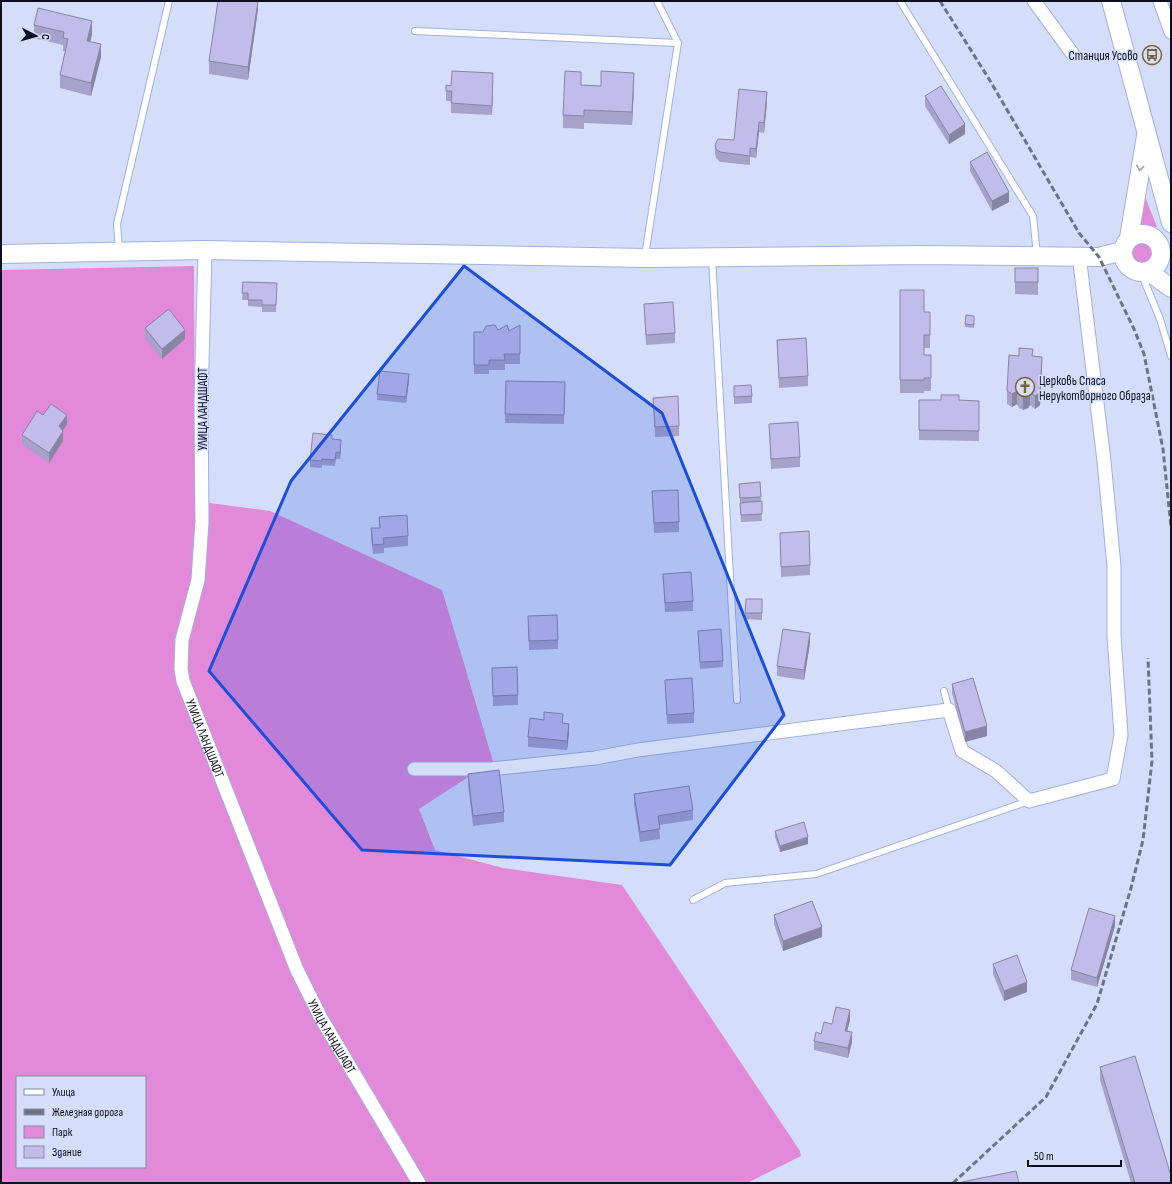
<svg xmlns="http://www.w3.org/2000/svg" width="1172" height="1184" font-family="'Sofia Sans Condensed',sans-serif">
<rect width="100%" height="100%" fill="#d4defa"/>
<!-- green -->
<g fill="#e289d9" fill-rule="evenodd">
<polygon points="1142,189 1157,227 1148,226 1137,228"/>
<circle cx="1142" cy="254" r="14"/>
<path d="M194,266l1,235 75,10 172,79 51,171 -74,48 16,41 68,18 119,17 178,266 1,5 -54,27h-746v-913zM17,1077h128v90h-128z"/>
</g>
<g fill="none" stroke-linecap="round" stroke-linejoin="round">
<!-- lane casing -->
<g stroke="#a2b1dd" stroke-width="8">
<g id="lane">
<polyline points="900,1 1033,216 1037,255"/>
<polyline points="415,31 678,43"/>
<polyline points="119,249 117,224 169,1"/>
<polyline points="645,256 678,43 657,1"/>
<polyline points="712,258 737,700"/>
<polyline points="1141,273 1160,319 1171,356"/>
<polyline points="944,691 949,710"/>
<polyline points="693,900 725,883 816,874 1029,801"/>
</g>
</g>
<!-- street casing -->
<g stroke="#a2b1dd" stroke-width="15">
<g id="street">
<polyline points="1034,1 1072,53"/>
<polyline points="1160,1 1171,32"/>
<path id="s1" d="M205,250l-4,152 1,120 -4,58 -16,60 -1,29 2,12 114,289 24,48 98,165"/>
<polyline points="414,769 491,769 595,758 638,750 949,710 962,751 996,771 1029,801 1113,779 1121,735 1114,636 1114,566 1104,461 1079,255"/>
</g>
</g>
<!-- secondary casing -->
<g stroke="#a2b1dd" stroke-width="20">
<g id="secondary">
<polyline points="1111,1 1171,223"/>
<circle cx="1142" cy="253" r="19"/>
<polyline points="1129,238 1146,136"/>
<polyline points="1,254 205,250 645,258 921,255 1099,257 1122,251"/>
<polyline points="1149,272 1171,288"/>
</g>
</g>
<!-- lane -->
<use href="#lane" stroke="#fff" stroke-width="6"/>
<!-- street -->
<use href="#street" stroke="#fff" stroke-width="13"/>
<!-- secondary -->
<use href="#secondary" stroke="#fff" stroke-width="18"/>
<!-- rail -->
<g stroke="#6c7388" stroke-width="3" stroke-dasharray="6 3" stroke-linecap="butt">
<polyline points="940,1 989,79 1079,233 1099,257 1134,329 1144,354 1163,449 1171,527"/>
<polyline points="953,1183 1046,1097 1097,1004 1131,888 1143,840 1152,761 1148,658"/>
</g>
</g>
<!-- wall -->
<g fill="#a7a2ca">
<polygon points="258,1 258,9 248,80 209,74 209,61"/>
<polygon points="34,25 92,34 90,42 101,57 91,96 60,88 60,75 65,51 63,51 63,45 34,38"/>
<polygon points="493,82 492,115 451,113 451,101 446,101 446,85 451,86"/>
<polygon points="581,85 601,86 634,86 632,125 584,123 584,129 563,128 563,115"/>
<polygon points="925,96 965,134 949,144 925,106"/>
<polygon points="767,102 764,133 759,132 756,158 750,157 750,165 720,162 716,158 715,154 715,145 734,140"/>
<polygon points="970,162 1009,202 992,211 970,171"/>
<polygon points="1015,268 1038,268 1038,295 1015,294"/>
<polygon points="243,282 277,283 276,312 262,312 262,307 248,306 248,300 242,300"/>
<polygon points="900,290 924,312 930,335 930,348 924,348 924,355 931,355 931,391 924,391 924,393 900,393"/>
<polygon points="644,304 675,333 675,343 646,345"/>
<polygon points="966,315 974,316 974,328 965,327"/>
<polygon points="520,325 520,364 505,364 505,370 489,370 489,374 474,374 474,332 483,332 498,330 509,331"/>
<polygon points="145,328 185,339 162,359 145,338"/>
<polygon points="777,340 808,376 808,386 779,388"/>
<polygon points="1033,356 1042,370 1040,405 1035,409 1030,405 1028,408 1023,410 1019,408 1017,404 1012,407 1007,404 1007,391"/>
<polygon points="409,380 406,403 377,400 377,394"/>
<polygon points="506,381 565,382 564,424 505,423"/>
<polygon points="734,386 752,396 752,403 734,404"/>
<polygon points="653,398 679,426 679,436 655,437"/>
<polygon points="919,400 979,401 979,441 919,440"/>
<polygon points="43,415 67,424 63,431 63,441 49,463 22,444 22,435"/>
<polygon points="769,424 800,457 800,467 771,469"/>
<polygon points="332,439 341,447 340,459 336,459 335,466 322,465 322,468 310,467 310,460"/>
<polygon points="760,482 762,521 741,522 739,484"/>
<polygon points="652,491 679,522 679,532 654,533"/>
<polygon points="379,517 408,536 408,546 384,548 384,553 373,554 371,538 371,528 379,528"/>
<polygon points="780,533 810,565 810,575 781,577"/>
<polygon points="663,574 693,601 693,611 665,612"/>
<polygon points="746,599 762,599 762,620 745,619"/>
<polygon points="528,616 558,640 558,649 529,650"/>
<polygon points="698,631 723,661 723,667 700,669"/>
<polygon points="810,643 804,680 777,676 777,666"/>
<polygon points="492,668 518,695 518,705 493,706"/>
<polygon points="665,680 694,713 694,723 667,724"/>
<polygon points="952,684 987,736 965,742 952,693"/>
<polygon points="563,723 569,733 567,750 528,747 528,737"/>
<polygon points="468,774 504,812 504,822 473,826 468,784"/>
<polygon points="634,794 693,810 693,820 659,825 660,839 640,842 634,804"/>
<polygon points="775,831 808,844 780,852 775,837"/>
<polygon points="774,915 822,937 783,951 774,924"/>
<polygon points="1115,926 1097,987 1071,980 1071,970"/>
<polygon points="993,964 1027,992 1004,1001 993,974"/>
<polygon points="850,1020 847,1031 852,1042 848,1058 814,1050 814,1041 821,1034 832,1024"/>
<polygon points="1100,1067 1171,1183 1131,1183 1100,1080"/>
</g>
<!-- shaded-wall -->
<g fill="#8884a4">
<polygon points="258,1 258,9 248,80 248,67"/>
<polygon points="92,21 92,34 87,54 87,41"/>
<polygon points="101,44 101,57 91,96 91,83"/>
<polygon points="493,73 493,82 492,115 492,106"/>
<polygon points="634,73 634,86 632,125 632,112"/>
<polygon points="767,92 767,102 764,133 764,123"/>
<polygon points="759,122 759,132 756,158 756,149"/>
<polygon points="965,124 965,134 949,144 949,135"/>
<polygon points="1009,192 1009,202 992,211 992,201"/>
<polygon points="185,330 185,339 162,359 162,349"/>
<polygon points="1042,357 1042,370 1040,405 1035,409 1035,396"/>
<polygon points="409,374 409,380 406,403 406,397"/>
<polygon points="1017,391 1017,404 1012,407 1012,394"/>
<polygon points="1030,392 1030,405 1028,408 1023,410 1023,397"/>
<polygon points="67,415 67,424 59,436 59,426"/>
<polygon points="63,431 63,441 49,463 49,453"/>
<polygon points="341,440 341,447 340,459 340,453"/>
<polygon points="810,633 810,643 804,680 804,670"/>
<polygon points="569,724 569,733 567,750 567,741"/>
<polygon points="987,726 987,736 965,742 965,732"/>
<polygon points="808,837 808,844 780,852 780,846"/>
<polygon points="1115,916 1115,926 1097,987 1097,978"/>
<polygon points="822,927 822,937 783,951 783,941"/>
<polygon points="1027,982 1027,992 1004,1001 1004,991"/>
<polygon points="850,1010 850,1020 845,1040 845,1031"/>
<polygon points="852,1032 852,1042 848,1058 848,1048"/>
</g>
<!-- building -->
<g fill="#c2bceb" stroke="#8884a4">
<polygon points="218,1 258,1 248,67 209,61"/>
<polygon points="38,8 92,21 87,41 101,44 91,83 60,75 68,39 63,38 64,32 34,25"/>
<polygon points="452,71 493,73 492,106 451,103 452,91 446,91 446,85 451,86"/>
<polygon points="565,71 581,72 581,85 601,86 601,71 634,73 632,112 584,110 584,116 563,115"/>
<polygon points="941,86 965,124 949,135 925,96"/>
<polygon points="739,89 767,92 764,123 759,122 756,149 750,148 750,156 720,152 716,149 715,145 718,139 734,140"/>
<polygon points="987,152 1009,192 992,201 970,162"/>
<rect x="1015" y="268" width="23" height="14"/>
<polygon points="243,282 277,283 276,305 262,305 262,300 248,300 248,293 242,293"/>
<polygon points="900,290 924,290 924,312 930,312 930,335 924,335 924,355 931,355 931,378 924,378 924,380 900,380"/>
<polygon points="673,302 675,333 646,335 644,304"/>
<polygon points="169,309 185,330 162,349 145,328"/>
<polygon points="966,315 974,316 974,325 965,324"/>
<polygon points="495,325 498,330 507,325 509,331 520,325 520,354 504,354 505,360 489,360 489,365 474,365 474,332 483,332 486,326"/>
<polygon points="806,338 808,376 779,378 777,340"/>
<polygon points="1019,348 1033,349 1032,356 1042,357 1040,393 1035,396 1030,392 1028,395 1023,397 1019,395 1017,391 1012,394 1007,391 1009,355 1019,356"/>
<polygon points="380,371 409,374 406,397 377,394"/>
<polygon points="506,381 565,382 564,415 505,414"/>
<polygon points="751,385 752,396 734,397 734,386"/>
<polygon points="941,395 959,395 959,400 979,401 979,431 919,430 919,400 941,400"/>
<polygon points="678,396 679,426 655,427 653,398"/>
<polygon points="51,404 67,415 59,426 63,431 49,453 22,435 37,411 43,415"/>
<polygon points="798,422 800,457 771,459 769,424"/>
<polygon points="313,433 332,435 332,439 341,440 340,453 336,452 335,460 322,459 322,461 310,460"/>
<polygon points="760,482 761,497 740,498 739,484"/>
<polygon points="678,490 679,522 654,523 652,491"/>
<polygon points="762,501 762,514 741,515 740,503"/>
<polygon points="407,515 408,536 383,538 384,544 373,545 371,528 380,528 379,517"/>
<polygon points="809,531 810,565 781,567 780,533"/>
<polygon points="691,572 693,601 665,603 663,574"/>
<polygon points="746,599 762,599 762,613 745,613"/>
<polygon points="557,615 558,640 529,641 528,616"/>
<polygon points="721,629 723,661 700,662 698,631"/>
<polygon points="783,629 810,633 804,670 777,666"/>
<polygon points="517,667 518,695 493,696 492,668"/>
<polygon points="692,678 694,713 667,715 665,680"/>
<polygon points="973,678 987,726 965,732 952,684"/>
<polygon points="544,712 563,714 562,723 569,724 567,741 528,737 530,718 544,720"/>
<polygon points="499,770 504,812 473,816 468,774"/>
<polygon points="689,786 693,810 658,816 660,829 640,832 634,794"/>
<polygon points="804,822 808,837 780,846 775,831"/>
<polygon points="812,901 822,927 783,941 774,915"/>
<polygon points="1089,908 1115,916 1097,978 1071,970"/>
<polygon points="1017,955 1027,982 1004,991 993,964"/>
<polygon points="836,1007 850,1010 845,1031 852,1032 848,1048 814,1041 816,1032 821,1034 824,1022 832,1024"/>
<polygon points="1135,1056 1171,1176 1171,1183 1135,1183 1100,1067"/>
<polygon points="1016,1171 1019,1183 962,1183 962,1182"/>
</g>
<!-- one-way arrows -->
<defs><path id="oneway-chevron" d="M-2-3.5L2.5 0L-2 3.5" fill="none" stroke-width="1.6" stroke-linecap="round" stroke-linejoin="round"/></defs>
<use stroke="#9d9fa5" href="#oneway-chevron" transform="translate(1140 168) rotate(100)"/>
<!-- marked area -->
<path fill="#1d4ed8" fill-opacity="0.2" stroke="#1d4ed8" stroke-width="3" stroke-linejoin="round" d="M464,266l198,147 122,302 -114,150 -308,-15 -153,-179 82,-190z"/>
<!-- icons -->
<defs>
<g id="bus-ring" transform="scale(1)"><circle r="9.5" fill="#d4defa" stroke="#776533" stroke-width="1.5"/><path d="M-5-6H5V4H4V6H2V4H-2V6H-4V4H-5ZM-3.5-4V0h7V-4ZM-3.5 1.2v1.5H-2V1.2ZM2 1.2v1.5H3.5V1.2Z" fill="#776533"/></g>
<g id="church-ring" transform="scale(1)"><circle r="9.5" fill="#d4defa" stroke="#776533" stroke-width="1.5"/><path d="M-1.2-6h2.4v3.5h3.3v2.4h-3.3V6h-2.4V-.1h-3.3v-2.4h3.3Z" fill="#776533"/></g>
</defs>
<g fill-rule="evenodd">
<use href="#bus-ring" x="1152" y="55"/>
<use href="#church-ring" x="1025" y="387"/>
</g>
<g text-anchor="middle" stroke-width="3" stroke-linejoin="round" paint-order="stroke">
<!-- poi labels -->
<g font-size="13" fill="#0a0e1d" stroke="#d4defa" text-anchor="end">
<text x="1138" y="60">Станция Усово</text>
<text x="1039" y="385" text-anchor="start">Церковь Спаса<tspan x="1039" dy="15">Нерукотворного Образа</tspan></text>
</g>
<!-- street labels -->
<g font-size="13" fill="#0a0e1d" stroke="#d4defa">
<text transform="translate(202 409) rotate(-90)" y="5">УЛИЦА ЛАНДШАФТ</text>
<text dy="5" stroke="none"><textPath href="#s1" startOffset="495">УЛИЦА ЛАНДШАФТ</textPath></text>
<text dy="5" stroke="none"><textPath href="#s1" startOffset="819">УЛИЦА ЛАНДШАФТ</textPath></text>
</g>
</g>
<!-- border -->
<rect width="1172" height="1184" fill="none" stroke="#0a0e1d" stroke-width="4"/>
<!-- legend -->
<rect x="16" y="1076" width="130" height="92" fill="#d4defa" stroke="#838ba2"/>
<rect x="24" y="1089" width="20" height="6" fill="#ffffff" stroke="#838ba2"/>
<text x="52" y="1096" font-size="12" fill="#0a0e1d">Улица</text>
<rect x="24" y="1109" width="20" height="6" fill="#6c7388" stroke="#838ba2"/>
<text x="52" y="1116" font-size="12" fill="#0a0e1d">Железная дорога</text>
<rect x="24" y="1126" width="20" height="12" fill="#e289d9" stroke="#838ba2"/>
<text x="52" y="1136" font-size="12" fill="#0a0e1d">Парк</text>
<rect x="24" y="1146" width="20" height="12" fill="#c2bceb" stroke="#838ba2"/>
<text x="52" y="1156" font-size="12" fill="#0a0e1d">Здание</text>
<!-- north arrow -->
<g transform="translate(36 36) rotate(96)" stroke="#d4defa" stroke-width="3" paint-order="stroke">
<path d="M0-3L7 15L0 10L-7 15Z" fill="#0a0e1d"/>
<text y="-6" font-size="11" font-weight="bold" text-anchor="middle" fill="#0a0e1d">С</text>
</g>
<!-- scale -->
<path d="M1028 1160v6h93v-6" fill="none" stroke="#0a0e1d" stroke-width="2"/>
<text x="1034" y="1160" font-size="12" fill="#0a0e1d" stroke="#d4defa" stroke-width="3" paint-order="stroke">50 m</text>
</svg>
